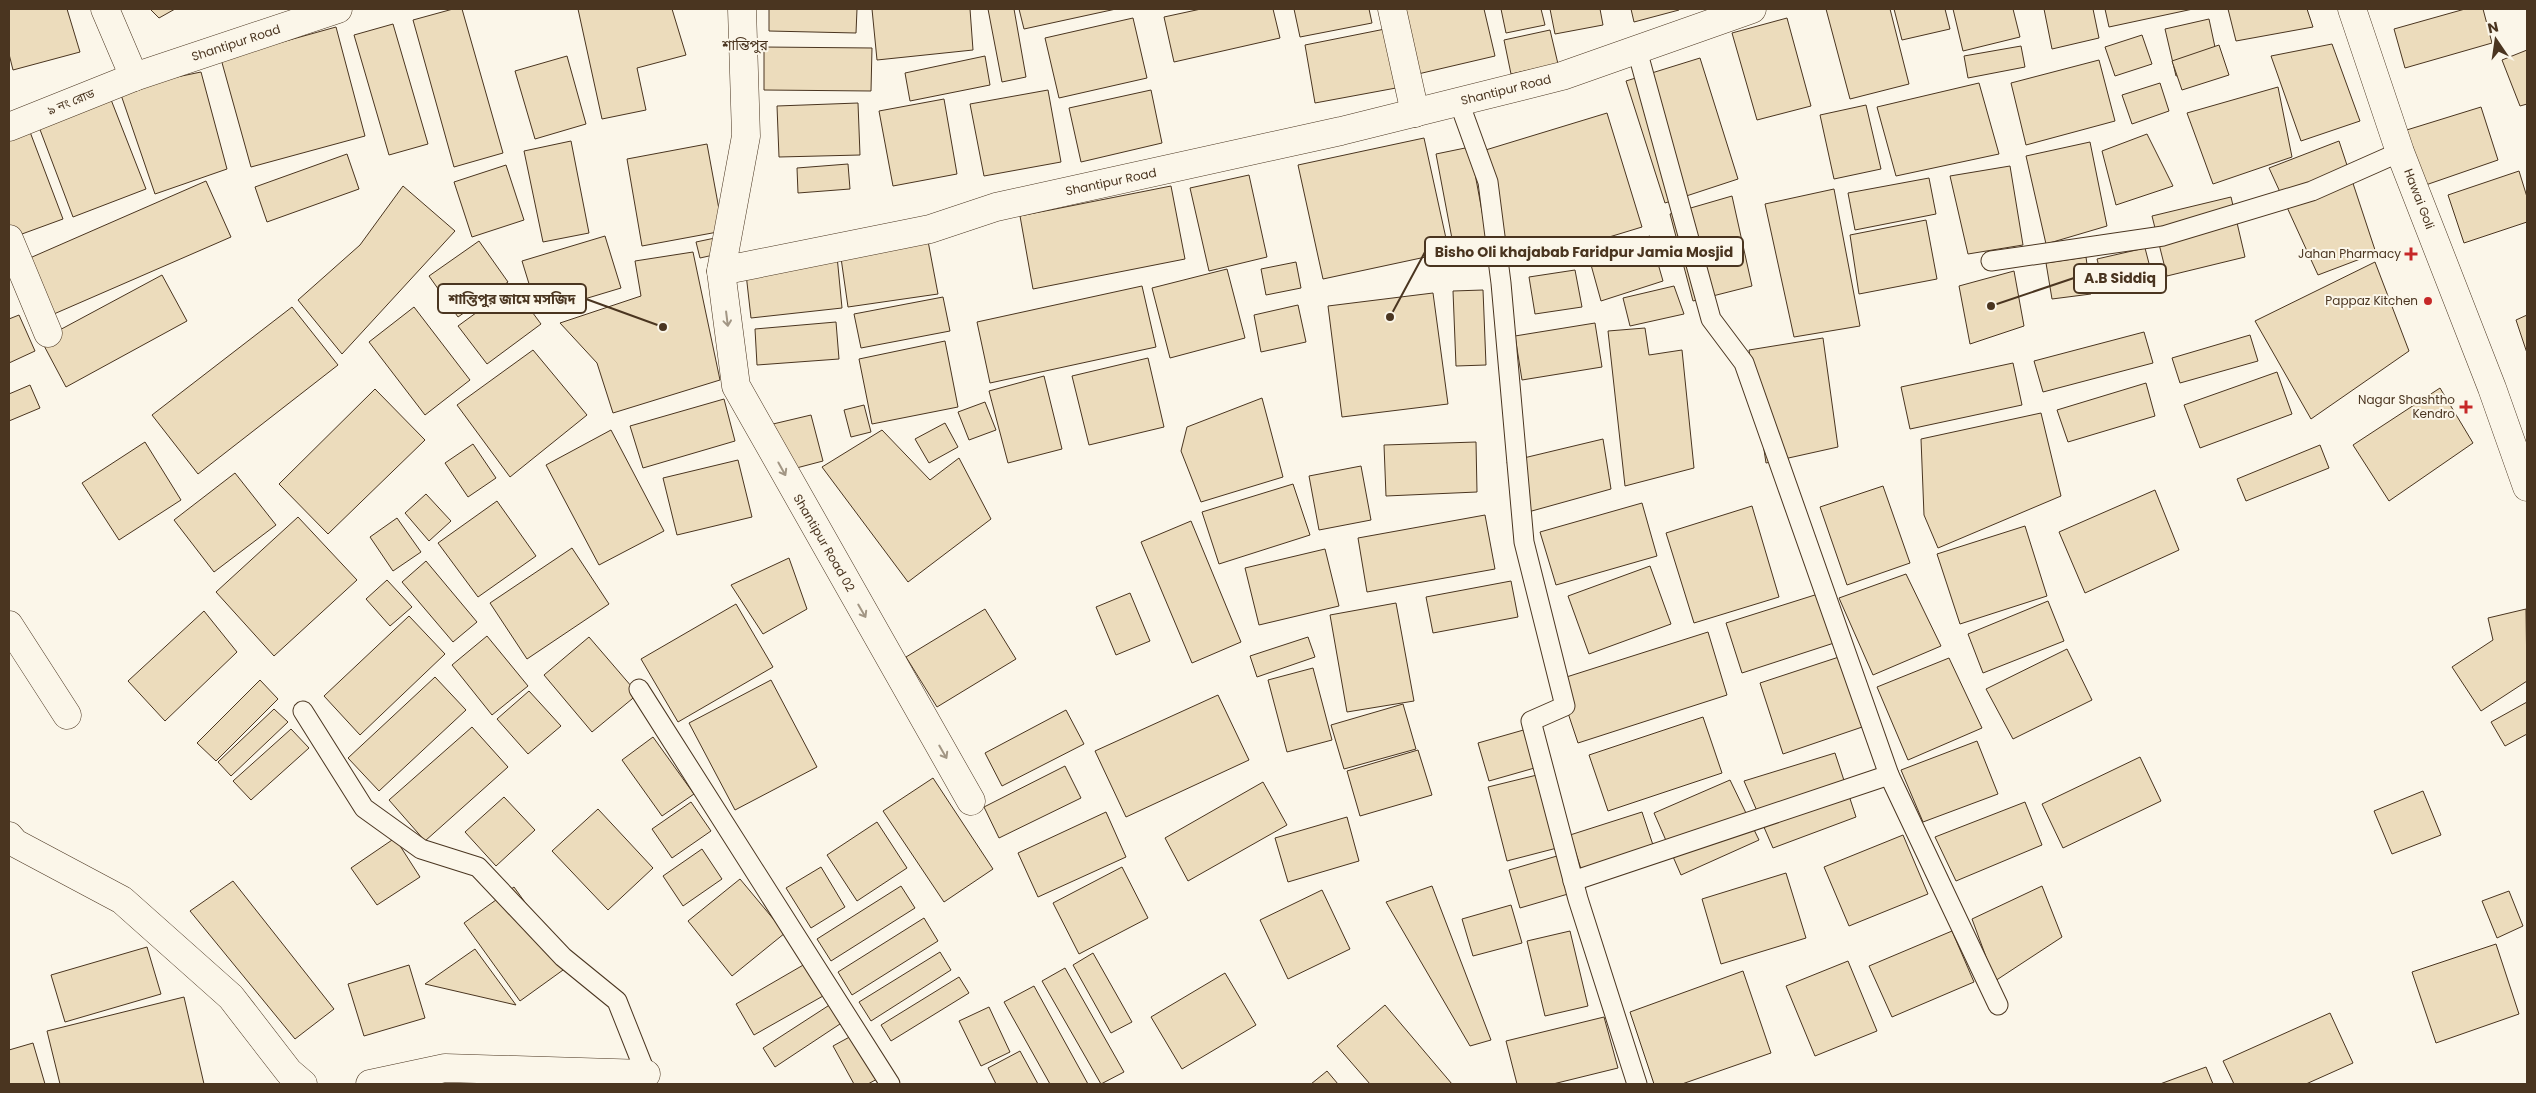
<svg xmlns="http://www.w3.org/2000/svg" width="2536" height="1093" font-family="Poppins,'Noto Sans Bengali',sans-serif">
<rect width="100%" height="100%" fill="#fbf6e9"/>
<!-- building -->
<g fill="#ecdcbc" stroke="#4a3520">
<polygon points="9,9 67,9 80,52 13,70 9,54"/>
<polygon points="150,9 175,9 159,18"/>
<polygon points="453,9 462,9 503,153 454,167 413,20"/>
<polygon points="578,9 672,9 686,55 637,68 646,110 602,119"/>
<polygon points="769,9 857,9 856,33 769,31"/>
<polygon points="872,9 970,9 973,50 877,60"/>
<polygon points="988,9 1014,9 1026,77 1002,82"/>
<polygon points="1019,9 1116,9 1024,29"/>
<polygon points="1201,9 1273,9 1280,38 1174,62 1164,17"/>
<polygon points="1294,9 1369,9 1372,23 1300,37"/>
<polygon points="1402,9 1484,9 1495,56 1418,74"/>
<polygon points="1501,9 1541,9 1545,25 1506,33"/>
<polygon points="1550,9 1600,9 1603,25 1555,34"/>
<polygon points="1631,9 1679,9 1679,10 1634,22"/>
<polygon points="1826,9 1890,9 1909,84 1850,99"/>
<polygon points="1894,9 1945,9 1950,29 1902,40"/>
<polygon points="1953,9 2013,9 2020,37 1963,51"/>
<polygon points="2044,9 2093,9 2099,38 2052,49"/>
<polygon points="2105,9 2193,9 2109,27"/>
<polygon points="2228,9 2307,9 2313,27 2236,41"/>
<polygon points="2465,9 2483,9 2492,43 2405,68 2394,29"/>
<polygon points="1133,18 1147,78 1059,98 1045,38"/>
<polygon points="1787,18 1811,106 1757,120 1732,33"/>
<polygon points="2209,19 2219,66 2176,76 2165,29"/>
<polygon points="393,24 428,144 389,155 354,35"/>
<polygon points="336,27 365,136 251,167 221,59"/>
<polygon points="1385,29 1396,88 1315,103 1305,45"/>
<polygon points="1550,30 1558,64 1511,74 1504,40"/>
<polygon points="2142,35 2152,64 2115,76 2105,47"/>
<polygon points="2332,44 2360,121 2301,141 2271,56"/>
<polygon points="2219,45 2229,75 2182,90 2172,61"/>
<polygon points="2021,46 2025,67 1968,78 1964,56"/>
<polygon points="764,47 872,48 871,91 764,90"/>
<polygon points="2527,50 2527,104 2520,106 2502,60"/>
<polygon points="567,56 586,124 535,139 515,71"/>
<polygon points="985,56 990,85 910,101 905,73"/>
<polygon points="1700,58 1738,179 1665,203 1626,81"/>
<polygon points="2099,60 2115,121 2026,145 2011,83"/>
<polygon points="201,72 227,169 155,194 119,89"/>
<polygon points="1979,83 1999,154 1896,176 1877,107"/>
<polygon points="2160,83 2169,111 2132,124 2122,95"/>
<polygon points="2278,87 2292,157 2213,184 2187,113"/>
<polygon points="1048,90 1061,162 984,176 970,104"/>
<polygon points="1151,90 1162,143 1081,162 1069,108"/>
<polygon points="108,92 146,189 73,217 36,119"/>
<polygon points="944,99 957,174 893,186 879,111"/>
<polygon points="858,103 860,155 779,157 777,106"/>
<polygon points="1866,105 1881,169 1834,179 1820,115"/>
<polygon points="2481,107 2498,160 2417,188 2397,133"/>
<polygon points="1607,113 1642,227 1514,266 1479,152"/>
<polygon points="27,124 63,219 11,238 9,233 9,131"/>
<polygon points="2147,134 2173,186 2116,205 2102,151"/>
<polygon points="1424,138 1449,252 1323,279 1298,165"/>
<polygon points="571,141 589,233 543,242 524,151"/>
<polygon points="2339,141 2376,253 2318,275 2269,168"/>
<polygon points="2090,142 2107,226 2046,244 2026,156"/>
<polygon points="707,144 723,231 642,246 627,159"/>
<polygon points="1470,147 1487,238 1453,244 1436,154"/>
<polygon points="347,154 359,189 267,222 255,187"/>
<polygon points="848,164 850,189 798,193 797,168"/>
<polygon points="506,165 524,220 472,237 454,182"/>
<polygon points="2010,166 2023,245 1968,254 1950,176"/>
<polygon points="2519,171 2527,197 2527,222 2464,243 2448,195"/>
<polygon points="1249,175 1267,257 1209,271 1190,188"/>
<polygon points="1929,178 1936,214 1855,230 1848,193"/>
<polygon points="206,181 231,237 47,317 23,261"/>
<polygon points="403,186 455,231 342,354 298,300 360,245"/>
<polygon points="1171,186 1185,259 1033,289 1020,216"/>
<polygon points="1834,189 1860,326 1794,337 1765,204"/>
<polygon points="1732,196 1752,286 1693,301 1670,214"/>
<polygon points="2231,197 2245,257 2167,276 2152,216"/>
<polygon points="1926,220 1937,279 1859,294 1850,235"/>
<polygon points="605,236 621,288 538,313 522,261"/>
<polygon points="1650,236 1663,281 1601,301 1588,254"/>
<polygon points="715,238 718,254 700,258 696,242"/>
<polygon points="479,241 508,282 458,317 429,276"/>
<polygon points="928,241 938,294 848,307 841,258"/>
<polygon points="2145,248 2152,275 2104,286 2097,259"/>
<polygon points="693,252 720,380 613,413 597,363 560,323 641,296 635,261"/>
<polygon points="837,256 842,308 751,318 745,265"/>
<polygon points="2086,257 2091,294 2052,299 2046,263"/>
<polygon points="1296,262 1301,288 1266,295 1261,269"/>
<polygon points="2375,262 2409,351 2311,419 2255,321"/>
<polygon points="1227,269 1245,338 1170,358 1152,288"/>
<polygon points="1575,270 1582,307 1535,314 1529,277"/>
<polygon points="2014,271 2024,326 1970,344 1959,286"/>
<polygon points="162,275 187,321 66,387 41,340"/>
<polygon points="513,286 541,324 487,364 458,326"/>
<polygon points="1142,286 1156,347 990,383 977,322"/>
<polygon points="1674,286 1684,314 1630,326 1623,298"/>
<polygon points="1483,290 1486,365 1456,366 1453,291"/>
<polygon points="1433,293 1448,404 1342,417 1328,306"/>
<polygon points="943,297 950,331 861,348 854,314"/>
<polygon points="1298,305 1306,342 1261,352 1254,315"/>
<polygon points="292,307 338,365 198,474 152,415"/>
<polygon points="414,307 470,380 425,415 369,342"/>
<polygon points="19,315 35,351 9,363 9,319"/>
<polygon points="2527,315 2527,353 2516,320"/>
<polygon points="836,322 839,359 757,365 755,329"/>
<polygon points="1595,323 1602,367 1522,380 1515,336"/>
<polygon points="1645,328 1649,355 1682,350 1694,468 1625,486 1608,331"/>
<polygon points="2144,332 2153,363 2043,392 2034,361"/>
<polygon points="2250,335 2258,361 2180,383 2172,358"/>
<polygon points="1823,338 1838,447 1766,463 1749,350"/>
<polygon points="945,341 958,407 872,424 859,359"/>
<polygon points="533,350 587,415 510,477 457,405"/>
<polygon points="1148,358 1164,427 1089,445 1072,376"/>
<polygon points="2013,363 2022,405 1910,429 1901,387"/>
<polygon points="2277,372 2292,414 2200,448 2184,405"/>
<polygon points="1044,376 1062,449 1008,463 989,391"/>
<polygon points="2146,383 2155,416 2068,442 2057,410"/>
<polygon points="30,385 40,408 9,421 9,394"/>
<polygon points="2440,388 2473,443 2389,501 2353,445"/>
<polygon points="375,389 425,440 328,534 279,484"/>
<polygon points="1262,398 1283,477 1201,502 1181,451 1187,427"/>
<polygon points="724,399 735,441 643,468 630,426"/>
<polygon points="985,402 996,430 969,440 958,412"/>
<polygon points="864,405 871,432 851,437 844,410"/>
<polygon points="2041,413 2061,496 1938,548 1924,515 1921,439"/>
<polygon points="811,415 823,461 785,471 773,424"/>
<polygon points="945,423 958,447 929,463 915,439"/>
<polygon points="611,430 664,531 599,565 546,465"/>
<polygon points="882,430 930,480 959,458 991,519 908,582 822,467"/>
<polygon points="1603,439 1611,489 1521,514 1507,462"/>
<polygon points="145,442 181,500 119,540 82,483"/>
<polygon points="1476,442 1477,492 1386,496 1384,445"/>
<polygon points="473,444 496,478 468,497 445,463"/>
<polygon points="2320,445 2329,468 2246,501 2237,479"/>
<polygon points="738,460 752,517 677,535 663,478"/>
<polygon points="1361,466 1371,520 1319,530 1309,476"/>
<polygon points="235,473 276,525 214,572 174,520"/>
<polygon points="1293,484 1310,535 1219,564 1202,512"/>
<polygon points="1883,486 1910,563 1847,585 1820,507"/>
<polygon points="2155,490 2179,550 2085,593 2059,532"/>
<polygon points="426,494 451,521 429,541 405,513"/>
<polygon points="497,501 536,556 478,597 438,543"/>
<polygon points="1642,503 1657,556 1556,585 1540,532"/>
<polygon points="1752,506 1779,597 1694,623 1666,533"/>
<polygon points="1485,515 1495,569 1367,592 1358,538"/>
<polygon points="298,517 357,580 274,656 216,592"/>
<polygon points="397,518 421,552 393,571 370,537"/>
<polygon points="1191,521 1241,642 1192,663 1141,542"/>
<polygon points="2025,526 2047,596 1960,624 1937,554"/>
<polygon points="572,548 609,604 527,659 490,603"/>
<polygon points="1325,549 1339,606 1259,625 1245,568"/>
<polygon points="789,558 807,609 763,634 731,585"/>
<polygon points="426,561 477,622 453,642 402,582"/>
<polygon points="1650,566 1671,624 1589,654 1568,596"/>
<polygon points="1906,574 1941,646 1873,675 1839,598"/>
<polygon points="387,580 412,607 390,626 366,599"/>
<polygon points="1511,581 1518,617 1433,633 1426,597"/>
<polygon points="1130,593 1150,641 1116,655 1096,607"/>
<polygon points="1818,594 1834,643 1742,673 1726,623"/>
<polygon points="2048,601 2064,641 1983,673 1968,634"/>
<polygon points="1396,603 1414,701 1347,712 1330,615"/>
<polygon points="736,604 773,667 678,722 641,659"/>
<polygon points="985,609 1016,659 937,707 906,657"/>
<polygon points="2526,609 2527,681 2481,711 2452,667 2493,640 2488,618"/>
<polygon points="204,611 237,652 165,721 128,681"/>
<polygon points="409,616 445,654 360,735 324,696"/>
<polygon points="1708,632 1727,695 1578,743 1557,680"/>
<polygon points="487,636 528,686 492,715 452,665"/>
<polygon points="589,637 638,694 592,732 544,675"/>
<polygon points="1308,637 1315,657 1257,677 1250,656"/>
<polygon points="2067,649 2092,700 2013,739 1986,689"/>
<polygon points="1851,653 1874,723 1783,754 1760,683"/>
<polygon points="1949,658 1982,728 1908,760 1877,687"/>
<polygon points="1313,668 1332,740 1287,752 1268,680"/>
<polygon points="435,677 466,710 379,791 348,758"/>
<polygon points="260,680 278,699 216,761 197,743"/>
<polygon points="771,680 817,767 735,810 689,723"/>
<polygon points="529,691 561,726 528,754 497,719"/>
<polygon points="1218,695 1249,760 1126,817 1095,751"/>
<polygon points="2527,702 2527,734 2505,746 2491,722"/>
<polygon points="1403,704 1416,749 1344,769 1331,725"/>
<polygon points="274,709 288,722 231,776 218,762"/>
<polygon points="1066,710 1084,744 1002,786 985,753"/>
<polygon points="1703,717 1722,773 1608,811 1589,755"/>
<polygon points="472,727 508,767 425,841 389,800"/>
<polygon points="291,729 309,748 251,800 233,781"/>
<polygon points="1527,729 1538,767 1489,781 1478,743"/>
<polygon points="653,737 694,794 662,816 622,760"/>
<polygon points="1977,741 1998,794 1923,822 1901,770"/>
<polygon points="1418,750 1432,795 1360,816 1347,771"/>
<polygon points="1835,753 1856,817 1773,848 1744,781"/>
<polygon points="2140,757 2161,801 2063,848 2042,804"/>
<polygon points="1065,766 1081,798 999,838 984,807"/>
<polygon points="1537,775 1557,848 1507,861 1488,787"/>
<polygon points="933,778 993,869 944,902 883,811"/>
<polygon points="1730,780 1759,840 1681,875 1654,813"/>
<polygon points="1263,782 1287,825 1188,881 1165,838"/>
<polygon points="2423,791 2441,835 2392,854 2374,811"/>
<polygon points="504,797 535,830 496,866 465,832"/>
<polygon points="691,802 711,831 672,858 652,829"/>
<polygon points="2025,802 2042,845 1956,881 1935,837"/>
<polygon points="598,809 653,868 608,910 552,851"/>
<polygon points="1106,812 1126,857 1038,897 1018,853"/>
<polygon points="1642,812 1653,845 1581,869 1570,835"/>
<polygon points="1347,817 1359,861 1288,882 1275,838"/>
<polygon points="877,822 907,868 857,901 827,855"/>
<polygon points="1903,835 1928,894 1849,926 1824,867"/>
<polygon points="395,838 420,877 377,905 351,868"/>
<polygon points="702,849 722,879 683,906 663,876"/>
<polygon points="1557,856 1568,894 1520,908 1509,870"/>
<polygon points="821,867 845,907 811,928 786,888"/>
<polygon points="1122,867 1148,918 1079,954 1053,903"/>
<polygon points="1786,873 1806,938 1721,964 1702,899"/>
<polygon points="740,879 785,933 732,976 688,921"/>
<polygon points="233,881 334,1009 295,1039 190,911"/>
<polygon points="901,886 915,908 831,961 817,939"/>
<polygon points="1432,886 1491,1040 1470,1046 1386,902"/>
<polygon points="2042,886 2062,937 1995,981 1972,919"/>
<polygon points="514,887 570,965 520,1001 464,923"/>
<polygon points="1322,890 1350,949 1288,979 1260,920"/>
<polygon points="2509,891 2523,926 2497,938 2482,901"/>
<polygon points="1511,905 1522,943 1473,956 1462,919"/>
<polygon points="924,918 938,941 852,995 838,972"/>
<polygon points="1570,931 1588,1006 1545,1016 1527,941"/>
<polygon points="1952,931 1974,982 1892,1017 1869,966"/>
<polygon points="2496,944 2519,1014 2436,1043 2412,972"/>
<polygon points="147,947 161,994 65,1022 51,975"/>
<polygon points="475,949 516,1005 425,984"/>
<polygon points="940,952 951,970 871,1021 859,1002"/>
<polygon points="1093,953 1132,1022 1111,1033 1073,965"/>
<polygon points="1848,961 1877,1031 1815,1056 1786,986"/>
<polygon points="805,964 823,996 754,1035 736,1004"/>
<polygon points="409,965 425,1018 364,1036 348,984"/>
<polygon points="1065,968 1124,1072 1101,1084 1042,981"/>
<polygon points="1743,971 1771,1053 1682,1084 1654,1084 1630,1012"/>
<polygon points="1225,973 1256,1025 1182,1069 1151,1017"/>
<polygon points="959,977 969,993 891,1041 881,1025"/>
<polygon points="1034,986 1088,1084 1050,1084 1004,1002"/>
<polygon points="184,997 204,1084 60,1084 47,1031"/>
<polygon points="831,1004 843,1022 775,1067 763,1048"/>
<polygon points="1385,1005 1452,1084 1370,1084 1337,1046"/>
<polygon points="989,1007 1010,1052 981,1066 959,1021"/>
<polygon points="2330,1013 2353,1063 2306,1084 2234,1084 2223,1061"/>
<polygon points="1604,1017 1618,1068 1553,1084 1517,1084 1506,1041"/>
<polygon points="855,1034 879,1078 868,1084 854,1084 833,1046"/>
<polygon points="33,1043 45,1084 9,1084 9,1050"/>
<polygon points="1020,1051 1038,1084 996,1084 988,1068"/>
<polygon points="2206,1067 2213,1084 2160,1084"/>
<polygon points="1327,1071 1338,1084 1311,1084"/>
</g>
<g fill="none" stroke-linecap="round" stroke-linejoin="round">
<!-- service casing -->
<g stroke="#4a3520" stroke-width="21">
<g id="service">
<polyline points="1637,50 1711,319 1744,363 1889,775"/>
<polyline points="1459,102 1488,182 1501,283 1524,542 1565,706 1531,721 1578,899 1637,1084"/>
<polyline points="1991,261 2163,236 2312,191 2400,152"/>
<polyline points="639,689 890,1084"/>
<polyline points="303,711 364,808 421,849 478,867 563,957 617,1001 646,1074"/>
<polyline points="1573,881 1889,775 1998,1005"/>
</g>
</g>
<!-- minor casing -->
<g stroke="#4a3520" stroke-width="29">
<g id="minor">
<polyline points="105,9 134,77"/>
<polyline points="742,9 746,136 721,271 930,229 996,207 1341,131 1562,76 1752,9"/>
<polyline points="1392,9 1415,113"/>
<polyline points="2352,9 2400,152 2492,388 2527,487"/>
<polyline points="9,127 134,77 338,9"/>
<polyline points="9,239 48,333"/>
<polyline points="721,271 736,386 971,801"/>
<polyline points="9,625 67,715"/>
<polyline points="9,836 15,843 122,900 231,997 289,1072 303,1084"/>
<polyline points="370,1084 445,1068 646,1074"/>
</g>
</g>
<!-- service -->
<use href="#service" stroke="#fbf6e9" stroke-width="19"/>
<!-- minor -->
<use href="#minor" stroke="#fbf6e9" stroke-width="28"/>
</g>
<!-- one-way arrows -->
<defs><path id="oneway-shaft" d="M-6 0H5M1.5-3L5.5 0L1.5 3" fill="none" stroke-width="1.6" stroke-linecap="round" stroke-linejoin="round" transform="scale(1.25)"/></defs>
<g stroke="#a29684">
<use href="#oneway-shaft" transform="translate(727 319) rotate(83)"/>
<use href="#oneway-shaft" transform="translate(782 469) rotate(61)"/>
<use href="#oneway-shaft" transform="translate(862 611) rotate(60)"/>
<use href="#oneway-shaft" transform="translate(943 752) rotate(60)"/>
</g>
<!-- markers -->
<g fill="#c62828" stroke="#fbf6e9" stroke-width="2">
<path d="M2408.5 246.5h5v5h5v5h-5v5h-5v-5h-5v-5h5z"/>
<circle cx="2428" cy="301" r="5"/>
<path d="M2463.5 399.5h5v5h5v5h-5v5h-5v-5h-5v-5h5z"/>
</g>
<g text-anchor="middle" stroke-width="4" stroke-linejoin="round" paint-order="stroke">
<!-- street labels -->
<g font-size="12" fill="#4a3520" stroke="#fbf6e9">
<text transform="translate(236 43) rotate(-18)" y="4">Shantipur Road</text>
<text transform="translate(1506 90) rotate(-14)" y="4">Shantipur Road</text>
<text transform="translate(71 102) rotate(-22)" y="4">৯ নং রোড</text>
<text transform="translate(1111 182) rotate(-12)" y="4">Shantipur Road</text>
<text transform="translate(2419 199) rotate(69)" y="4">Hawai Goli</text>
<text transform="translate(824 543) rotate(60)" y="4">Shantipur Road 02</text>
</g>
<!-- poi labels -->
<g font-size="12" fill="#4a3520" stroke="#fbf6e9" text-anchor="end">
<text x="2401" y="258">Jahan Pharmacy</text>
<text x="2418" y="305">Pappaz Kitchen</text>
<text x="2455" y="404">Nagar Shashtho<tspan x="2455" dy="14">Kendro</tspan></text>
</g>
<!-- neighbourhood labels -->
<g font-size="14" fill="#4a3520" stroke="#fbf6e9">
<text x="745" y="50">শান্তিপুর</text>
</g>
</g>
<!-- callouts -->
<path fill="none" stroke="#4a3520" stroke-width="2" d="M1390 317L1425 252M1991 306L2074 278M663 327L586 299"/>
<g fill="#4a3520" stroke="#fbf6e9" stroke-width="2">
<circle cx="1390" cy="317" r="5"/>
<circle cx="1991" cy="306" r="5"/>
<circle cx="663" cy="327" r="5"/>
</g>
<g fill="#fbf6e9" stroke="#4a3520" stroke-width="2">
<rect x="1425" y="237" width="318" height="29" rx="5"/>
<rect x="2074" y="264" width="92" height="29" rx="5"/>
<rect x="438" y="284" width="148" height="29" rx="5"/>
</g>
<g font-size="14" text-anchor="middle" font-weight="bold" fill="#4a3520">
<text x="1584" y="257">Bisho Oli khajabab Faridpur Jamia Mosjid</text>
<text x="2120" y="283">A.B Siddiq</text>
<text x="512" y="304">শান্তিপুর জামে মসজিদ</text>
</g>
<!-- border -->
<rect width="2536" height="1093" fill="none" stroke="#4a3520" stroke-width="20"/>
<!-- north arrow -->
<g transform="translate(2496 40) rotate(347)" stroke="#fbf6e9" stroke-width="4" paint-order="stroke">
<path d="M0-4L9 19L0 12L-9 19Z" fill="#4a3520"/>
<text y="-8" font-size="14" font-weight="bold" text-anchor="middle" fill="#4a3520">N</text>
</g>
</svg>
